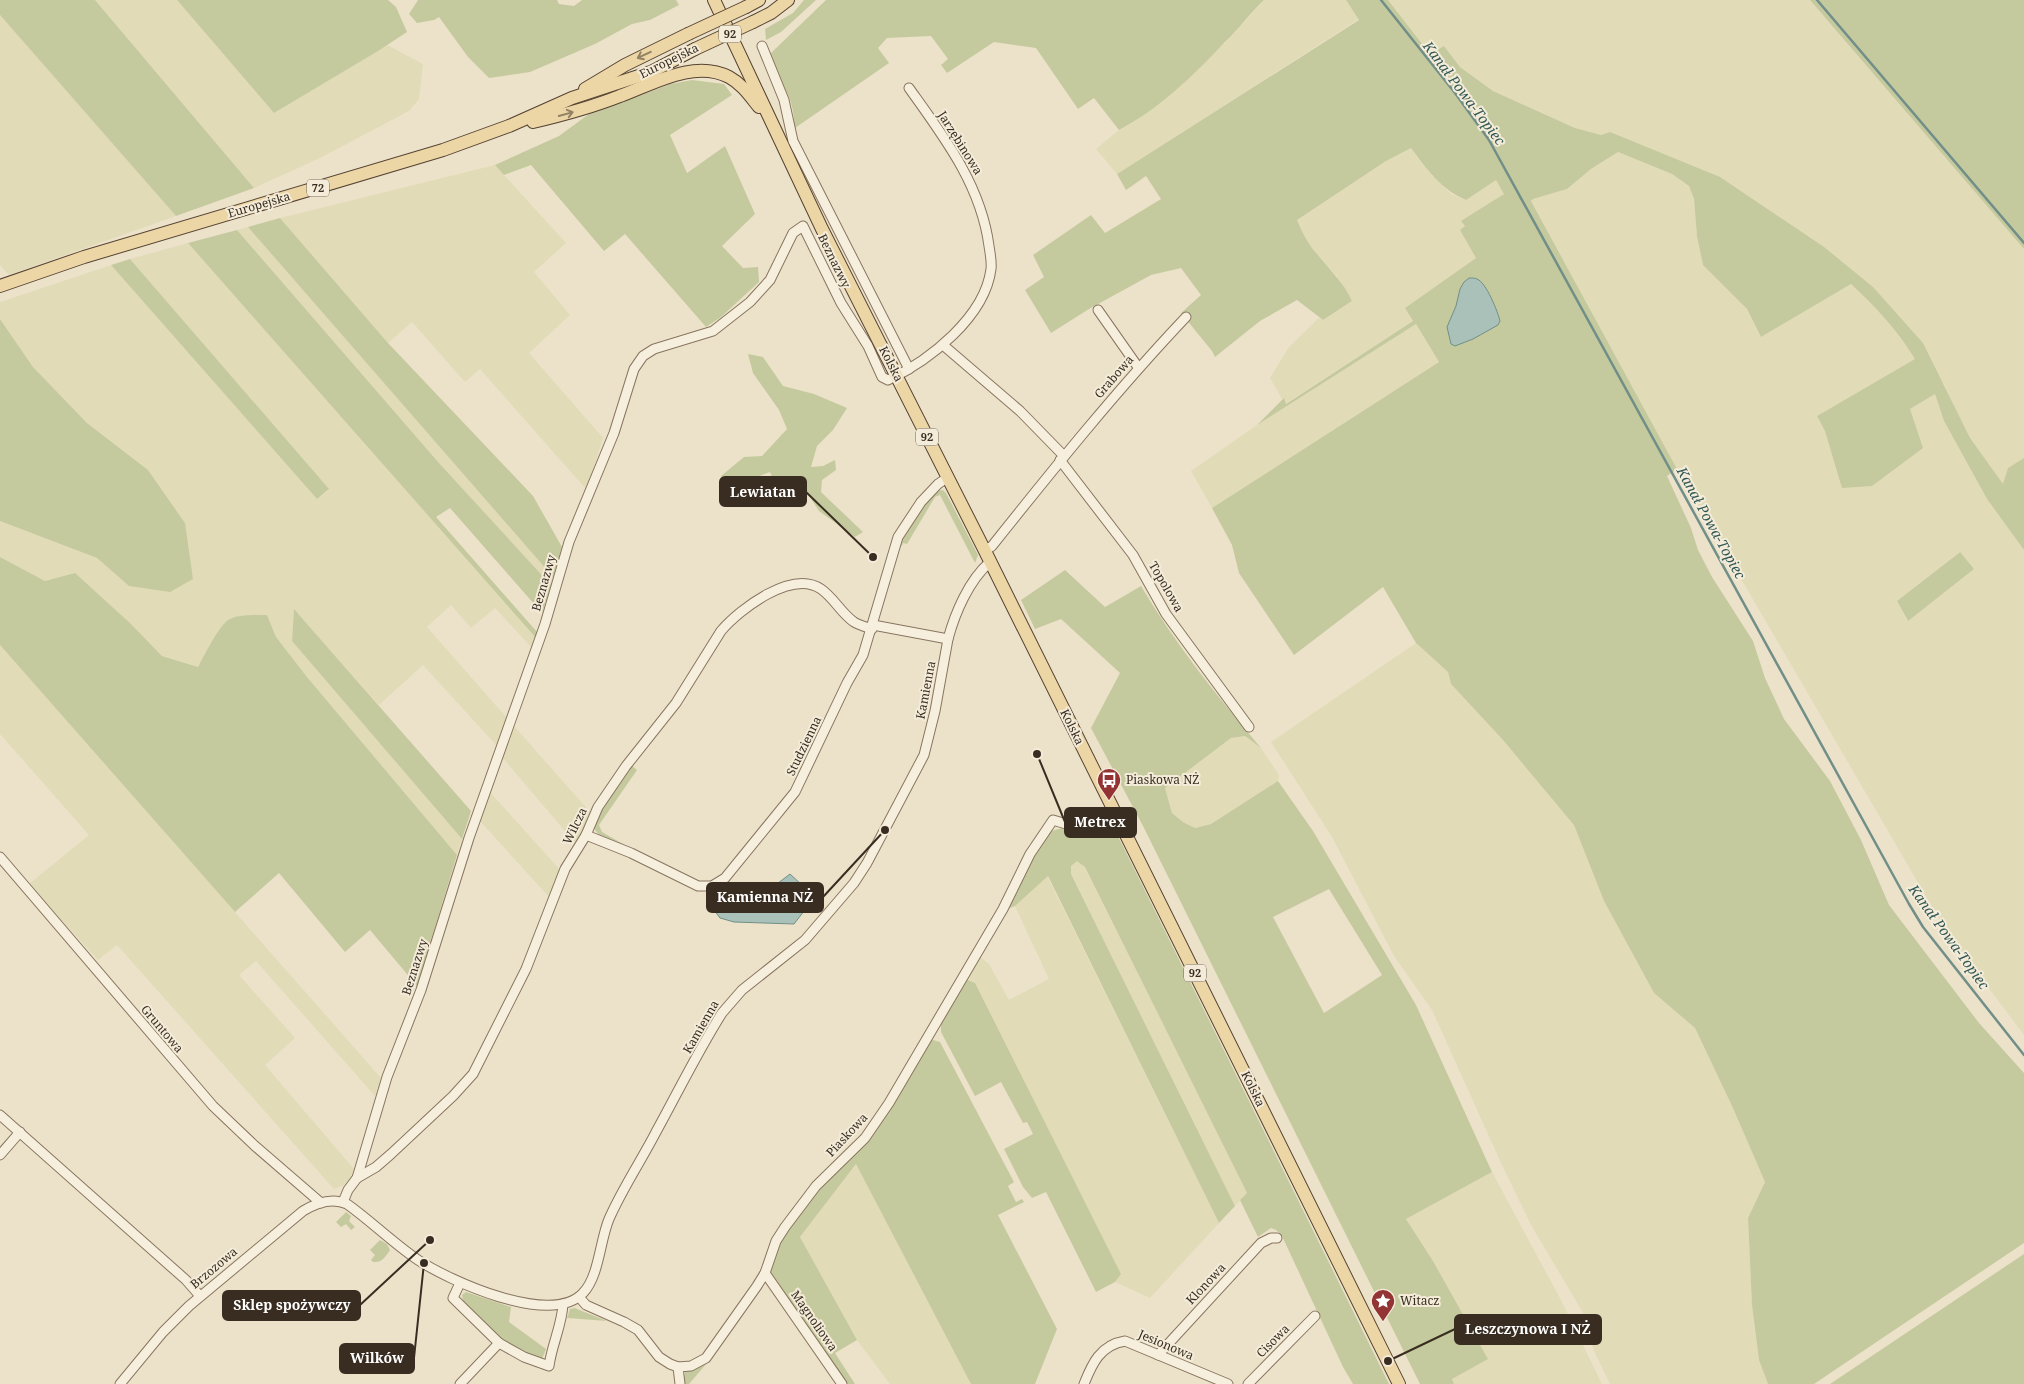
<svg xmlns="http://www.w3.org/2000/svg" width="2024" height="1384" font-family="'Noto Serif',serif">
<rect width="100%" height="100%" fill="#ece2ca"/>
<!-- farmland -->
<g fill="#e1dbb7" fill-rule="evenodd">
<polygon points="95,0 177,0 274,113 387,45 423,64 419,99 409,111 320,158 254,188"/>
<polygon points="1264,0 1346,0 1359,19 1117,174 1096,149 1119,130 1136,121 1169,95 1225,43"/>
<polygon points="1388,0 1810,0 2024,249 2024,458 2008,468 2003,485 1970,439 1953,405 1944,384 1873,287 1648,149 1610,132 1601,135 1575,128 1493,91 1460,67 1444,46 1430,54"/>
<polygon points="0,15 176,216 9,275 0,265"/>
<polygon points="1411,148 1432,175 1451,194 1465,200 1496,179 1504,194 1461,230 1476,258 1405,308 1413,321 1285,404 1270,378 1289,347 1319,318 1323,320 1352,301 1337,276 1315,253 1303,234 1297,220 1386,161"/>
<path d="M1618,152l54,22 17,12 5,13 3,38 6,28 44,44 14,28 90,-53 14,12 26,29 25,34 -99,57 8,15 85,-22 25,-15 9,27 43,78 37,51v485l-76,-101 -271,-465 -146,-268 2,-2 34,-10 24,-20zM1959,552l15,17 -67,52 -10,-20z"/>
<polygon points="495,165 566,243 534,272 570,315 529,353 603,438 591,476 585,488 480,369 465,382 412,322 388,343 280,218"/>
<polygon points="248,227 553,577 551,585 439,463 237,230"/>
<polygon points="188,243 536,638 532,648 495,608 471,628 451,605 427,627 507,718 496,745 423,665 379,705 294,609 292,641 462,839 457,855 307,677 276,637 267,615 209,646 198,667 162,656 130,623 75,574 45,581 0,557 0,521 97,558 129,586 185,523 148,470 87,423 33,367 0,319 0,302 111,265 317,499 329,490 130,259"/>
<polygon points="1416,324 1439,362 1212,508 1191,471 1257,425"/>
<polygon points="1416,643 1448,672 1451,684 1503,740 1575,825 1604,901 1654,993 1695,1028 1732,1106 1765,1182 1748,1218 1752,1305 1759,1360 1768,1384 1610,1384 1594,1351 1582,1311 1531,1225 1501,1163 1432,1010 1394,956 1332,837 1271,742"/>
<polygon points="0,645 381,1078 375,1096 256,961 239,975 295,1038 265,1065 354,1169 350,1179 344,1185 334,1189 117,945 98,960 29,884 89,835 0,734"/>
<polygon points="513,725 591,813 577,845 501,756"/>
<polygon points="1245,736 1261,748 1279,775 1278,781 1211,824 1195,828 1183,822 1172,813 1165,788 1231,738"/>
<polygon points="489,791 561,871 550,898 478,819"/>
<polygon points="1077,860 1085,867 1247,1193 1235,1206 1071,874 1071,866"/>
<polygon points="1047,876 1219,1223 1150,1298 1115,1282 1121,1274 1025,1085 965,979 979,956 989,964 1009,1000 1049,979 1015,906"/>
<polygon points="856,1164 950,1340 971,1384 890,1384 857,1340 800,1237"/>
<polygon points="1492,1172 1562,1302 1602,1384 1454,1384 1451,1379 1487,1358 1433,1261 1406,1219"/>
</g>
<!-- green -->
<g fill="#c5ca9e" fill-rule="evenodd">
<polygon points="0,0 95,0 254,188 176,216 0,15"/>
<polygon points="177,0 388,0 396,7 407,32 378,51 274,113"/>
<polygon points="418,0 557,0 559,4 574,6 582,0 676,0 679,5 650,20 632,24 595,44 530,72 489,78 468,57 439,17 434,20 417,23 409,14"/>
<polygon points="804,0 816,0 781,32 766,40 765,29 793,13"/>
<path d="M826,0h438c-14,13 -25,29 -39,42 -30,32 -67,68 -106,88l-25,-32 -16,11 -42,-61 -42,-6 -47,31 -6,-8 7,-6 -17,-23 -44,2 -9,10 11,15 -94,65c-1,-11 -2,-21 -6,-31 -6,-15 -17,-28 -18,-44z"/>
<path d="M1346,0h42l42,54 14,-8 16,21 33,24 82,37 26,7 9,-3 110,45 104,70 49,40 50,56 47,95 33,46 5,-16 16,-10v92l-37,-51 -43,-78 -9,-27 -25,15 13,39 -51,38 -30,2 -17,-57 -8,-15 98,-57c-17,-28 -40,-53 -64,-75l-90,53 -14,-28 -44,-44 -6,-28 -3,-38 -5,-13 -17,-12 -54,-22 -27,17 -24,20 -34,10 -2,2 146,268 -10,7 24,52 7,22 14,27 41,64 12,37 19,41 46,62 31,59 28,65 90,118 45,50v170l-210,141h-46l-9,-24 -7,-55 -4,-87 17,-36 -33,-76 -37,-78 -41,-35 -50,-92 -30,-76 -71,-85 -52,-56 -3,-12 -32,-29 -33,-56 -89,68 -55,-82 -7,-28 -20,-37 227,-146 -23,-38 -159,101 27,-27 2,6 127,-83 -8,-13 71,-50 -16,-28 5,-4 -4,-5 43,-27 -8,-14 -30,20c-26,-11 -39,-31 -55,-52l-25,13 -89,59c5,12 11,24 20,34 13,16 27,29 35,47l-29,19 -26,-20 -37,21 -45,36 -3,-6 -31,-38 20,-18 -20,-27 -30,7 -62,34 -38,24 -26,-43 19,-13 -11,-22 58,-40 14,18 56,-34 -15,-23 -20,14 -9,-16 242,-154z"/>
<polygon points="1810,0 2024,0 2024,249"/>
<polygon points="692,80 724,84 732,95 670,135 687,173 725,146 755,214 722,246 743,268 758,267 759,282 721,317 706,327 625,234 604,251 531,165 504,175 495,165 559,136 589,114 671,84"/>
<polygon points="280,218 388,343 533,496 562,547 553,577 248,227"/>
<polygon points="237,230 439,463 551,585 542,613 450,508 436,517 538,633 536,638 188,243"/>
<polygon points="130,259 329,489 317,499 111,265"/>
<polygon points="0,319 33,367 87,423 148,470 185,523 193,579 170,592 129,586 97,558 0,521"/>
<polygon points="748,354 763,357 783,386 814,394 847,408 833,430 817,446 811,467 823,466 835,460 836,470 822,480 821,492 863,532 855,537 819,511 808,494 794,500 783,502 770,472 744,482 742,493 734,488 721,476 744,457 762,456 787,429 779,410 753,373"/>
<polygon points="943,490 946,493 978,555 975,563 940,495 935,497 907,544 903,543 902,546 900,545 906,530 933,495 937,491"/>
<polygon points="1960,552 1974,569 1908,621 1897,601"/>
<path d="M0,557l45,24 30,-8 55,50 32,33 36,11c7,-13 19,-38 30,-47 9,-6 29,-5 39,-5l9,22 31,40 150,178 -40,131 -47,-56 -25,22 -66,-79 -44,39 -235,-267z"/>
<path d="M1065,570l40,37 36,-21c35,59 76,110 120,162l-16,-12 -14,2 -66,50 7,25 11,9 12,6 16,-4 67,-43 35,50 103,174 76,167 -86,47 27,42 55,98 -36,20 2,5h-34l-277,-558 -52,-98 29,-55 -59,-54 -26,10 -14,-29zM1329,889l53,86 -58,38 -51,-96z"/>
<polygon points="294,609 471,811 462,839 292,641"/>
<polygon points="631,765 637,770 599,825 602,832 630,848 600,837 594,828 595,818"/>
<path d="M1062,828c18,5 35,7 52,0l275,556h-36l-10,-17 -61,-131 -6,-6 -5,-2 -13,9 -18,-37 7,-7 -162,-326 -8,-6 -6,5v8l164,332 -16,17 -171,-347 -33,30 -10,4 32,-59 15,-20z"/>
<polygon points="965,979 975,983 1121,1274 1115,1282 1096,1292 1046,1192 1032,1198 1023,1187 1004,1149 1033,1134 1027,1122 1023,1123 1001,1082 975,1096 941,1032 941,1020"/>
<polygon points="930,1039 940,1042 1014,1182 1008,1186 1016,1202 1022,1199 1024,1202 998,1215 1057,1329 1035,1384 971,1384 856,1164 800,1237 857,1340 835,1353 855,1384 846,1384 771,1272 771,1263 786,1230 838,1167 867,1139"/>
<polygon points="346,1212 351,1216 349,1221 355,1227 351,1230 346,1224 341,1227 336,1222"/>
<path d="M380,1240l7,4 3,6c-5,7 -8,13 -17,12l-2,-2 4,-5 -5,-5z"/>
<polygon points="2024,1254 2024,1384 1830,1384"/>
<path d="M466,1292l45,15 -2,15 37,27 -4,10c-34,-9 -56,-33 -79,-58l-1,-6z"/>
<polygon points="575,1308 577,1309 607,1321 567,1318 570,1309"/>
<polygon points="707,1363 689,1384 684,1384 685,1372"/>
</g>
<!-- water -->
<g fill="#aac1ba" stroke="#718f88">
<path d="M1469,278c3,0 6,0 8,1 9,3 21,33 23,42l-2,4 -25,14 -18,7 -4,-2 -4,-17 9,-21 4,-17 4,-7z"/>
<polygon points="790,874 815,897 794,924 734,922 720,918 714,910 757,899"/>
</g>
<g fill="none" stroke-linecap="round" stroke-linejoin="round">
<!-- stream -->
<g stroke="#718f88" stroke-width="2.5">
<polyline points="1381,0 1455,93 1489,140 1909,904 1923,927 2024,1055"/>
<polyline points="1817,0 2024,243"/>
</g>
<!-- street casing -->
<g stroke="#88755f" stroke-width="11">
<g id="street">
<polyline points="762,46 784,100 793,141 909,369"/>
<polyline points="1098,310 1138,367"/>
<polyline points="943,345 1020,411 1064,456"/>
<polyline points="1060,460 1133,555 1166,614 1249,727"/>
<path d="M985,551l7,-5c63,-79 125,-156 194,-229"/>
<polyline points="873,625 948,639"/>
<polyline points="586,835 631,853 698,886 712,886 725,878 795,792 847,683 863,655 898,537 921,502 938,484 947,478"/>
<polyline points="0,857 213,1106 255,1146 321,1203"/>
<polyline points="0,1115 186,1280 200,1296"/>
<polyline points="0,1155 20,1132"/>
<path d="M357,1178l19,-11 15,-13 62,-58 20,-22 53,-105 39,-100 21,-34 12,-28 28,-41 50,-63 45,-72c19,-22 71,-62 100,-42 13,9 20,24 33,33 5,3 12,5 18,7"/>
<path d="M343,1202l5,-12 9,-12 30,-101 34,-87 48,-152 76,-214 24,-82 45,-109 20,-64 9,-13 11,-7 59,-18 37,-29 20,-22 23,-47 10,-7 38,77 27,43 14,31 6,3c41,-19 97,-63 103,-111 1,-7 -1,-16 -2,-23 -8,-61 -45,-109 -80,-158"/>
<polyline points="765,1273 842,1384"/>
<polyline points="460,1283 453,1298 499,1343"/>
<path d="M579,1297l7,8 38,17 14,8 21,27 11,7 8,3 13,-1 15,-8 51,-72 8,-13 11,-32 9,-14 31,-41 49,-48 24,-35 114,-194 27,-55 23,-34c29,9 36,13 65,-1"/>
<polyline points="1158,1355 1261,1243 1271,1238 1277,1238"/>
<polyline points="678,1367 680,1384"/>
<path d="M120,1384l43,-52 26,-26 114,-95c13,-8 29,-14 44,-7 24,17 46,39 71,56 32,21 133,67 165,33 16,-16 17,-53 26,-74 13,-30 32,-58 47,-87 22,-40 42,-81 66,-119l20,-23 63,-50 49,-57 13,-20 57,-108 11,-44 13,-72c7,-26 21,-59 42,-77"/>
<path d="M460,1384l39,-41 25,14 25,9c3,-22 13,-41 14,-62"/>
<path d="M1084,1384c8,-20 16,-39 41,-43l103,43"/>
<polyline points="1248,1384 1315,1316"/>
</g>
</g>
<!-- primary casing -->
<g stroke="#564333" stroke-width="14">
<g id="primary">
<polyline points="714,0 822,229 985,551 1399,1384"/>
<polyline points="746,7 759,0"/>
<polyline points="753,22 771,13 788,0"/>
<polyline points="585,89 625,65 688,34"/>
<path d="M533,122c30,-7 59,-15 87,-26 33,-12 74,-37 109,-19 13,7 21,19 30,30"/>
<polyline points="0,286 84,257 443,150 509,126 572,98 651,72 695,49"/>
</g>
</g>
<!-- street -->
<use href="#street" stroke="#f7efdd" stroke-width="9"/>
<!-- primary -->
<use href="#primary" stroke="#ecd6a5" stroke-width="12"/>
<!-- primary-bridge casing -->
<g stroke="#564333" stroke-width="14" stroke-linecap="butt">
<g id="primary-bridge">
<polyline points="688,34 746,7"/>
<polyline points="695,49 753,22"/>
</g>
</g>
<!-- primary-bridge -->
<use href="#primary-bridge" stroke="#ecd6a5" stroke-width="12"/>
</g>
<!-- one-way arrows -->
<defs><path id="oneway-shaft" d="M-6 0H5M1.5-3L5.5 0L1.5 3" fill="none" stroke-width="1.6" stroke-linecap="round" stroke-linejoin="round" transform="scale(1.25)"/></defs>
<g stroke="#928264">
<use href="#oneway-shaft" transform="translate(644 55) rotate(155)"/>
<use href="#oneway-shaft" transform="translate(566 114) rotate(-15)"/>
</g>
<!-- icons -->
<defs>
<g id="bus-pin" transform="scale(1.25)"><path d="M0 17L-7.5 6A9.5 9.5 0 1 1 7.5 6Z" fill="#933333" stroke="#f4ecd9"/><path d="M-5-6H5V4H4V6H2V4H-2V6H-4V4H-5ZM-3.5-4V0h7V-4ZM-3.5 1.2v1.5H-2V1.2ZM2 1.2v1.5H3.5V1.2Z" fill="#fff"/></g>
<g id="sight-pin" transform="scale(1.25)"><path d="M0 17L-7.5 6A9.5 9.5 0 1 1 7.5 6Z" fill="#933333" stroke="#f4ecd9"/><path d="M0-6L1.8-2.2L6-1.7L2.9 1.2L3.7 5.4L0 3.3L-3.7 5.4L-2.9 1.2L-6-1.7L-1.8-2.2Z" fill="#fff"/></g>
</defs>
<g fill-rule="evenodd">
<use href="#bus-pin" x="1109" y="780"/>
<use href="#sight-pin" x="1383" y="1301"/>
</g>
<g text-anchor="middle" stroke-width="4" stroke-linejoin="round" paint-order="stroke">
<!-- shield labels -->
<g fill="#f4ecd9" stroke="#716659" stroke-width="1">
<rect x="719" y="25.5" width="22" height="17" rx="4"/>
<rect x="307" y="179.5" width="22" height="17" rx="4"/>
<rect x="916" y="428.5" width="22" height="17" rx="4"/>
<rect x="1184" y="964.5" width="22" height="17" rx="4"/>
</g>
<g font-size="11" font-weight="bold" fill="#392d22">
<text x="730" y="38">92</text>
<text x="318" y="192">72</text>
<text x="927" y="441">92</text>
<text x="1195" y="977">92</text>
</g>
<!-- street labels -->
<g font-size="12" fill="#392d22" stroke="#f4ecd9">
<text transform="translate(669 61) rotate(-26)" y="4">Europejska</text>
<text transform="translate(960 143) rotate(58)" y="4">Jarzębinowa</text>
<text transform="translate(259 205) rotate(-16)" y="4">Europejska</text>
<text transform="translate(834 261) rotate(64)" y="4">Beznazwy</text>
<text transform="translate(891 364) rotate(63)" y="4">Kolska</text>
<text transform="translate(1114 377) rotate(-49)" y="4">Grabowa</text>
<text transform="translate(544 583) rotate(-74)" y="4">Beznazwy</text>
<text transform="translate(1166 587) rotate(60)" y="4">Topolowa</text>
<text transform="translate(926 690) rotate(-79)" y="4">Kamienna</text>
<text transform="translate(1072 727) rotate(64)" y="4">Kolska</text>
<text transform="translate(804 746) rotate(-64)" y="4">Studzienna</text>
<text transform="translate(575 826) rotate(-64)" y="4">Wilcza</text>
<text transform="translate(415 967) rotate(-72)" y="4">Beznazwy</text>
<text transform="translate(701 1027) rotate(-60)" y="4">Kamienna</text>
<text transform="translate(162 1029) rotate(50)" y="4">Gruntowa</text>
<text transform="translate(1253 1089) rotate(64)" y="4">Kolska</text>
<text transform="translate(847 1135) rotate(-47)" y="4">Piaskowa</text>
<text transform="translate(214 1268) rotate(-40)" y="4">Brzozowa</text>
<text transform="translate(1206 1284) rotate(-47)" y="4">Klonowa</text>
<text transform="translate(814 1321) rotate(55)" y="4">Magnoliowa</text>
<text transform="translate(1273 1341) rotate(-45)" y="4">Cisowa</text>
<text transform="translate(1166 1345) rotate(23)" y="4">Jesionowa</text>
</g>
<!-- poi labels -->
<g font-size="12" fill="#392d22" stroke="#f4ecd9" text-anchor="start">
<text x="1126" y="784">Piaskowa NŻ</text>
<text x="1400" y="1305">Witacz</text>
</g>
<!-- water labels -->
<g font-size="14" font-style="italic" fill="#325855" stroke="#f4ecd9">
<text transform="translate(1464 93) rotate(53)" y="5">Kanał Powa-Topiec</text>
<text transform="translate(1711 523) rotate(61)" y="5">Kanał Powa-Topiec</text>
<text transform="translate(1949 937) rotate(54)" y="5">Kanał Powa-Topiec</text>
</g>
</g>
<!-- callouts -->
<path fill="none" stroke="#392d22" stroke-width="2" d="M873 557L806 492M1037 754L1065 822M885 830L823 897M430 1240L360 1305M1388 1361L1455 1329M424 1263L414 1358"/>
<g fill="#392d22" stroke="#f4ecd9" stroke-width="2">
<circle cx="873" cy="557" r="5"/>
<circle cx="1037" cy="754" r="5"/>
<circle cx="885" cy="830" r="5"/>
<circle cx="430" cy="1240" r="5"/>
<circle cx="1388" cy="1361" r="5"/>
<circle cx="424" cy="1263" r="5"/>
</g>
<g fill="#392d22" stroke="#392d22" stroke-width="2">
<rect x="720" y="477" width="86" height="29" rx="5"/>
<rect x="1065" y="808" width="71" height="29" rx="5"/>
<rect x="707" y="883" width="116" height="29" rx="5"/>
<rect x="223" y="1291" width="137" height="29" rx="5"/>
<rect x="1455" y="1315" width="146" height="29" rx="5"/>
<rect x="340" y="1344" width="74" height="29" rx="5"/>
</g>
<g font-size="14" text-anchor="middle" font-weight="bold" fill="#fff">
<text x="763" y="497">Lewiatan</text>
<text x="1100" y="827">Metrex</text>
<text x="765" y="902">Kamienna NŻ</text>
<text x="292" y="1310">Sklep spożywczy</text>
<text x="1528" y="1334">Leszczynowa I NŻ</text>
<text x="377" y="1363">Wilków</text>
</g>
</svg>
